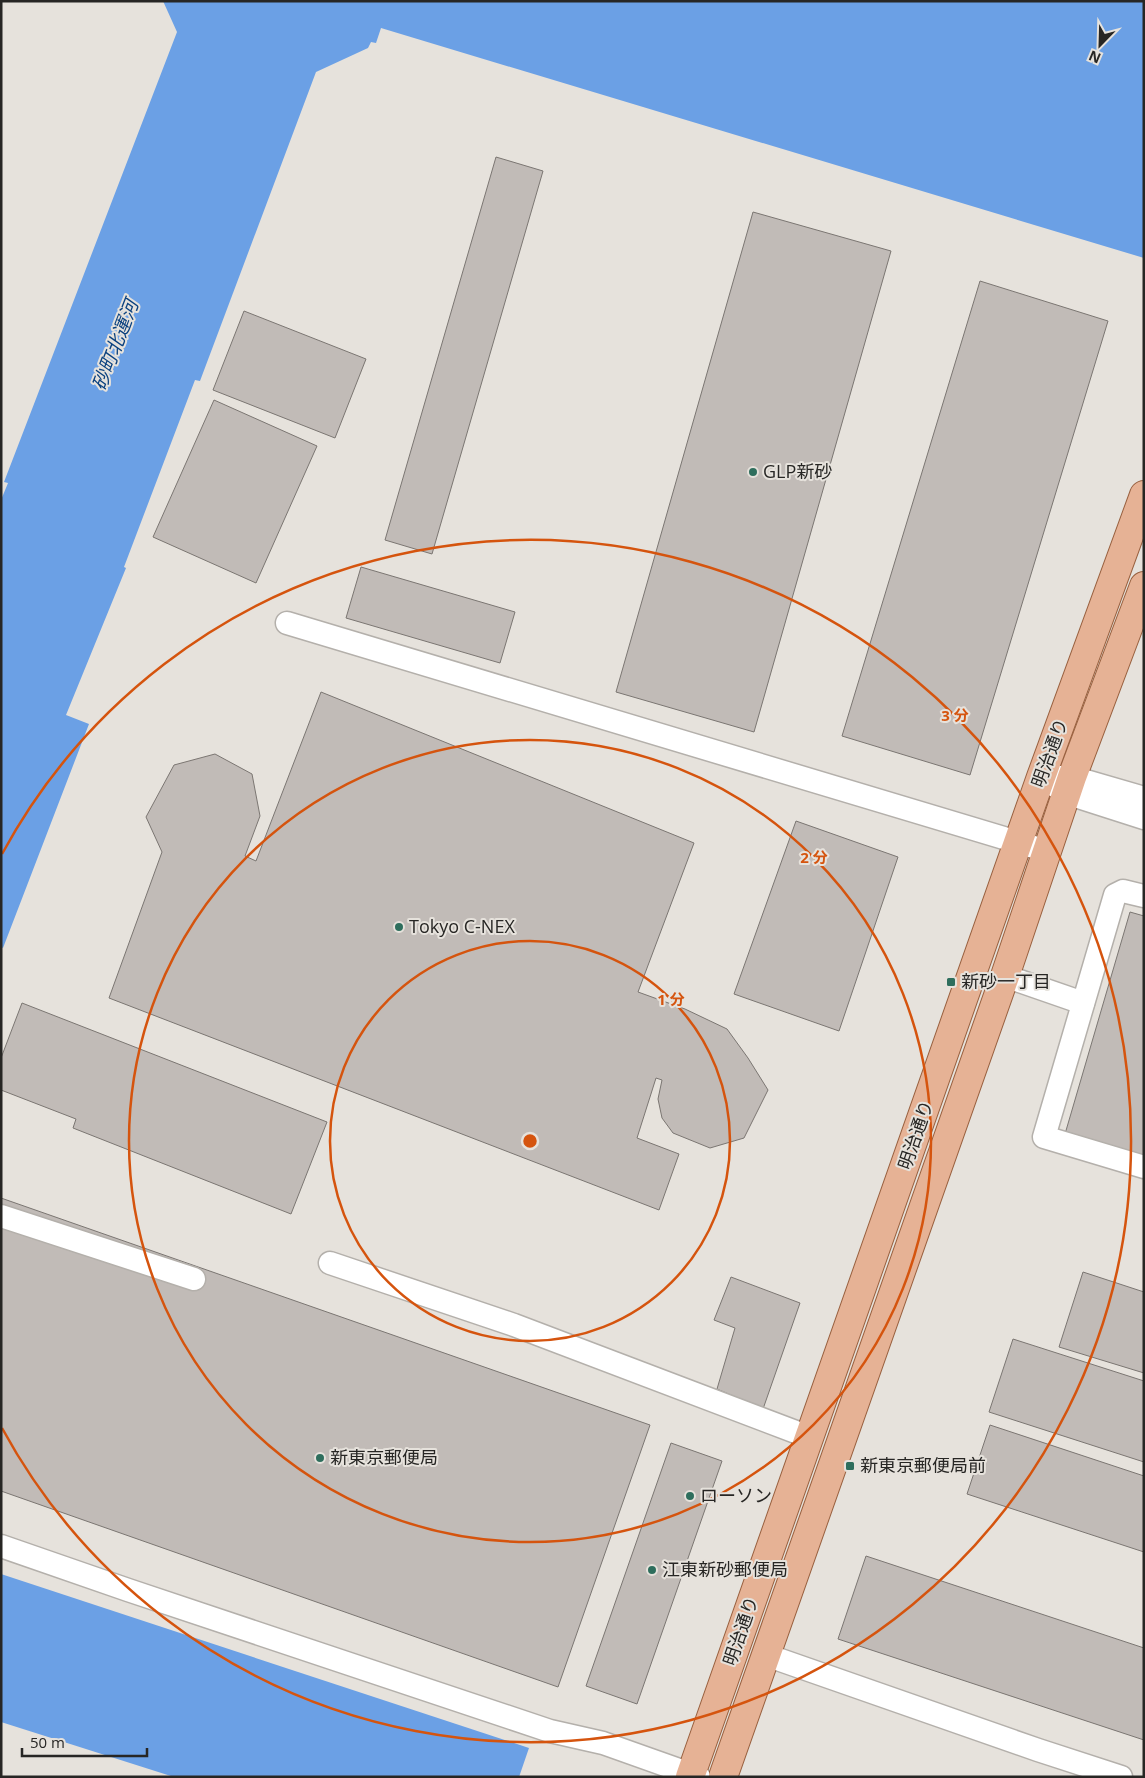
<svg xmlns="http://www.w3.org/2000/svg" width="1145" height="1778" font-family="'Open Sans','Noto Sans JP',sans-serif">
<rect width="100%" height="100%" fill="#e6e2dc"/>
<!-- water -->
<g fill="#6ba0e5">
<polygon points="163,1 1144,1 1144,258 381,28 376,43 371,42 368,48 316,72 200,381 195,380 124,567 126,568 66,715 89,724 3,948 1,947 1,500 8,483 4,482 177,32"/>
<polygon points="1,1574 529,1748 519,1777 174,1777 1,1722"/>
</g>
<!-- building -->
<g fill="#c1bbb7" stroke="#7b7672">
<polygon points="496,157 543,171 432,554 385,540"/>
<polygon points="753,212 891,251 754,732 616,692"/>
<polygon points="980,281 1108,321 970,775 842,736"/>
<polygon points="244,311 366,359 335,438 213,390"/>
<polygon points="214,400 317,446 256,583 153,537"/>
<polygon points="361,567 515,612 500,663 346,618"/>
<polygon points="321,692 694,843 638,992 685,1009 727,1029 748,1058 768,1090 744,1138 710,1148 673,1133 662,1118 658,1099 662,1080 656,1078 637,1138 679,1154 659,1210 109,998 162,852 146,817 174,765 215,754 252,774 260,816 245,856 256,861"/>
<polygon points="796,821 898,857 839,1031 734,994"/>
<polygon points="1130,912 1144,916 1144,1157 1065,1134"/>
<polygon points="22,1003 327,1122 291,1214 73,1128 76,1119 1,1090 1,1058"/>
<polygon points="1,1198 650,1425 558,1687 1,1491"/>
<polygon points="1083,1272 1144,1292 1144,1373 1059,1347"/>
<polygon points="731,1277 800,1303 763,1409 717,1389 735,1328 714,1320"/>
<polygon points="1013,1339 1144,1381 1144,1462 989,1412"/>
<polygon points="990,1425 1144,1476 1144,1552 967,1494"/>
<polygon points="671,1443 722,1461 637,1704 586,1686"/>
<polygon points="866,1556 1144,1648 1144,1740 838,1639"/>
</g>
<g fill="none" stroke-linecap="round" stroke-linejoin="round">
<!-- minor casing -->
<g stroke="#b4b0ab" stroke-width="25">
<g id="minor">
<polyline points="287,623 1047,851"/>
<polyline points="1041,777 1066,793 1144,818"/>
<polyline points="1055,777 1072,777 1144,798"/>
<polyline points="1144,896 1123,891 1115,895 1044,1137 1144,1167"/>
<polyline points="1005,976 1083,1003"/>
<polyline points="1,1216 194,1279"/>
<polyline points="330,1263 514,1325 809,1437"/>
<polyline points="1,1546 128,1590 550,1731 603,1743 699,1777"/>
<polyline points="766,1655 1038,1750 1121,1777"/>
</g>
</g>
<!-- major casing -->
<g stroke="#98603f" stroke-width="30">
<g id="major">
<polyline points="690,1777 1041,777 1144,495"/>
<polyline points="723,1777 1005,976 1072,777 1144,586"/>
</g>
</g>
<!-- minor -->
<use href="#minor" stroke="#fff" stroke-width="22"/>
<!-- major -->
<use href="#major" stroke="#e6b295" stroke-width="28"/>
</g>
<!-- distance rings -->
<g fill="none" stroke="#d5540e" stroke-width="2.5">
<circle cx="530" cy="1141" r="200"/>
<circle cx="530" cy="1141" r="401"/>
<path d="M2 854A601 601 0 1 1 2 1428"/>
</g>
<!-- markers -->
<g fill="#2e6e5d" stroke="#e6e2dc" stroke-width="2">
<circle cx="753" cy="472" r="5"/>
<circle cx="399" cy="927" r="5"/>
<rect x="946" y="977" width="10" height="10" rx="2.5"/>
<circle cx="320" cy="1458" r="5"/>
<rect x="845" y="1461" width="10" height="10" rx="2.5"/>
<circle cx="690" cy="1496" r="5"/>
<circle cx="652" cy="1570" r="5"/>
</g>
<g text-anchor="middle" stroke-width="4" stroke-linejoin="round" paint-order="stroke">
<!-- poi labels -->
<g font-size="18" fill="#272624" stroke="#e6e2dc" text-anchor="start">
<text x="763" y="478">GLP新砂</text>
<text x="409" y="933">Tokyo C-NEX</text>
<text x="961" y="988">新砂一丁目</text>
<text x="330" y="1464">新東京郵便局</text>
<text x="860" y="1472">新東京郵便局前</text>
<text x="700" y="1502">ローソン</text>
<text x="662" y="1576">江東新砂郵便局</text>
</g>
<!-- street labels -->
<g font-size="18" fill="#272624" stroke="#e6e2dc">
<text transform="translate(1050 753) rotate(-70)" y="6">明治通り</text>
<text transform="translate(916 1135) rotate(-71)" y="6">明治通り</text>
<text transform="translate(741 1631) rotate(-71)" y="6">明治通り</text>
</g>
<!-- water labels -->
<g font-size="19" font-style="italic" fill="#0a417f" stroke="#e6e2dc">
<text transform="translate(115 345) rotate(-69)" y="7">砂町北運河</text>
</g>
</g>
<circle cx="530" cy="1141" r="8" fill="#d5540e" stroke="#e6e2dc" stroke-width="2.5"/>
<g font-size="15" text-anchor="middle" font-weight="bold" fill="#d5540e" stroke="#e6e2dc" stroke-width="4" stroke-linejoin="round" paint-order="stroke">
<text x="955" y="721">3 分</text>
<text x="814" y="863">2 分</text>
<text x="671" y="1005">1 分</text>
</g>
<!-- border -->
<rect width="1145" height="1778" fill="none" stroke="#272624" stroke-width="5"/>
<!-- north arrow -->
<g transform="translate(1100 45) rotate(203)" stroke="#e6e2dc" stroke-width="4" paint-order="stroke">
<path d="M0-4L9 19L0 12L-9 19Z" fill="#272624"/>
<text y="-8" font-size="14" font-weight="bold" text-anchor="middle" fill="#272624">N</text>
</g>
<!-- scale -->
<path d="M22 1748v8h125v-8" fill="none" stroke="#272624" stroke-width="2.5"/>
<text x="30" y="1748" font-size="15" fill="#272624" stroke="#e6e2dc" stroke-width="4" paint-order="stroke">50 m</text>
</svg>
